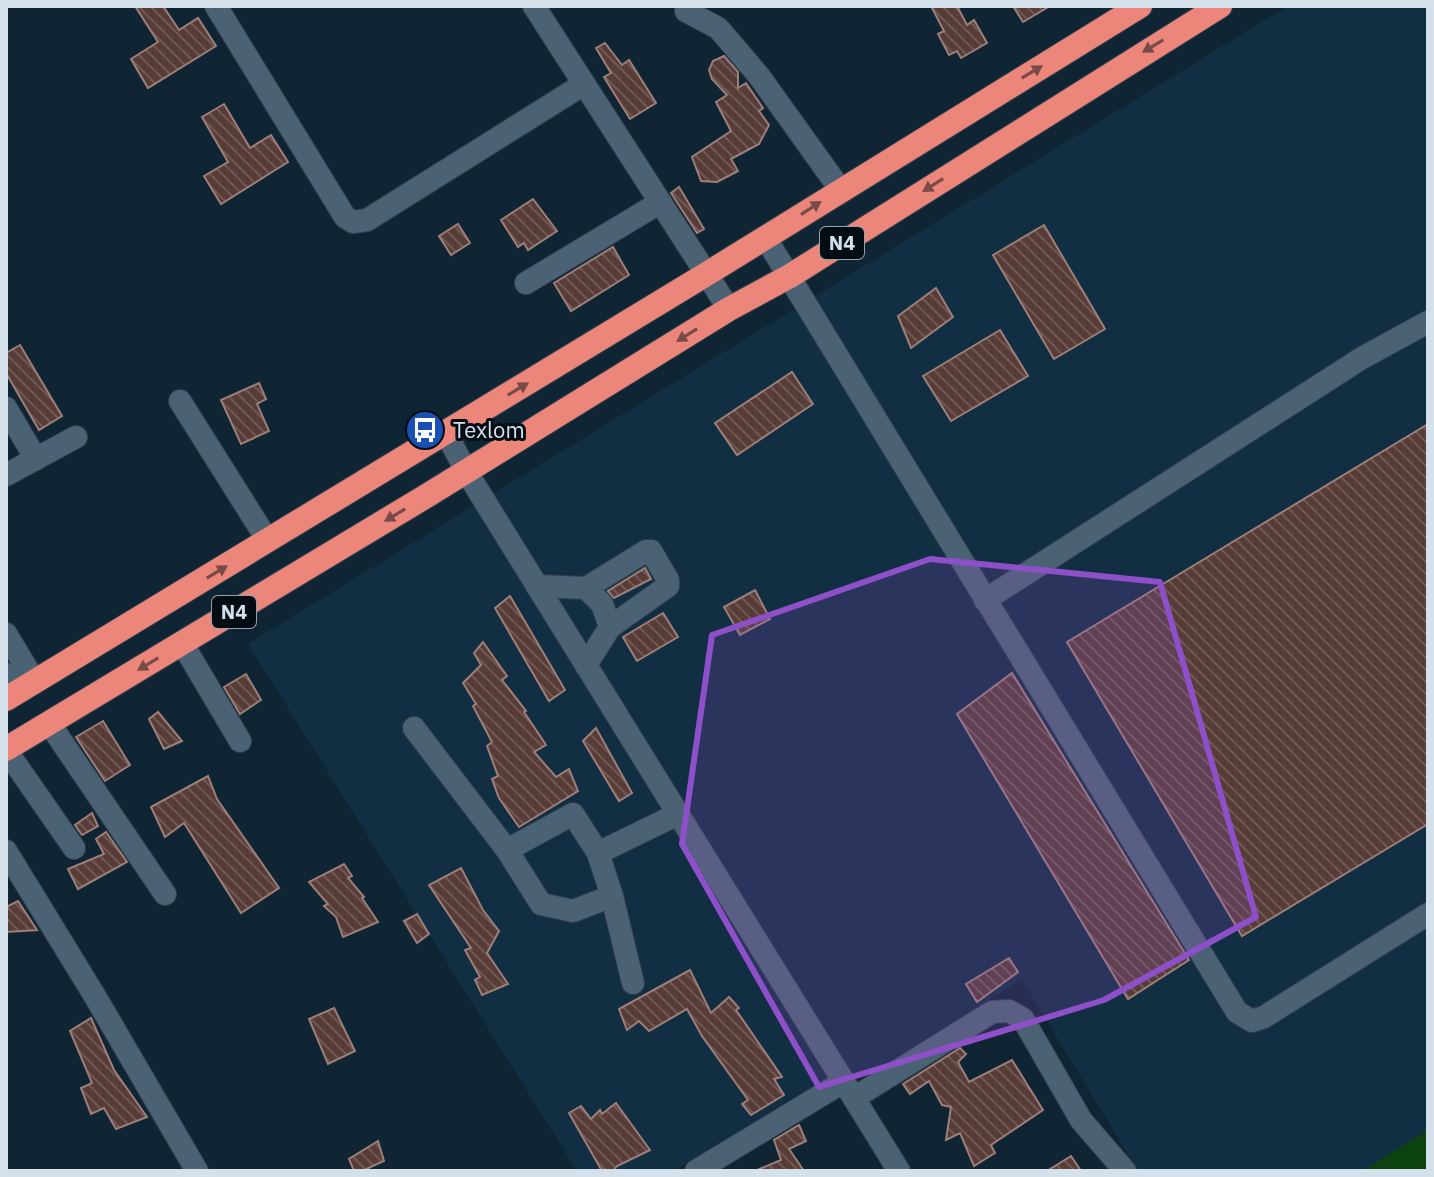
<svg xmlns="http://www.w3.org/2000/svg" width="1434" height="1177" font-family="'IBM Plex Sans',sans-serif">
<defs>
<pattern id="building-back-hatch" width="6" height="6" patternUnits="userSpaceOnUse" patternTransform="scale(2)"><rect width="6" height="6" fill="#583c37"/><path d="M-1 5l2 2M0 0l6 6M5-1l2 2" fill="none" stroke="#6f5854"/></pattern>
</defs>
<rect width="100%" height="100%" fill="#102534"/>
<!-- built -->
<polygon fill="#122e42" points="1288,6 1428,6 1428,1171 1138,1171 1022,980 856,1081 807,1089 673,1171 577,1171 248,644"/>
<!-- park -->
<polygon fill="#0c4210" points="1428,1130 1428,1171 1362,1171"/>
<!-- building -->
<g fill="url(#building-back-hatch)" stroke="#9d7f79" stroke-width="2">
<polygon points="135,6 163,6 179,30 198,18 216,46 148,88 131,59 158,42"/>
<polygon points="931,6 957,6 967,25 974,20 987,43 961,58 957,51 949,55 938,34 944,31"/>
<polygon points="1013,6 1050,6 1023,22"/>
<polygon points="605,43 622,65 629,60 656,103 630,119 604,77 611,73 596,48"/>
<polygon points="724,56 738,72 738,88 746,83 763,108 759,111 769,125 759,144 731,159 738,171 717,182 701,181 692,157 731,131 716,102 727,95 712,79 709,70 713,61"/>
<polygon points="224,104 250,148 271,135 288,162 221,204 204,176 228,162 202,117"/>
<polygon points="679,187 704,229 697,233 671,193"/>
<polygon points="533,199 557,231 528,250 524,243 518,247 501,220"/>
<polygon points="458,224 470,243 451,255 439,236"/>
<polygon points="1044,225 1105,329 1054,359 993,255"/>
<polygon points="613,247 629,275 571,311 554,283"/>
<polygon points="936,288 953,317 911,348 898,316"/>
<polygon points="1000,330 1028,376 951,421 923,376"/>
<polygon points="20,345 62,416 39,430 6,373 6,353"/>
<polygon points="792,372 813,404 737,455 715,423"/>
<polygon points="259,383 266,399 257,404 269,431 241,444 221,400"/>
<polygon points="1428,424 1428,824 1242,936 1067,642"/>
<polygon points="645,568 651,579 614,598 608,591"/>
<polygon points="755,590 770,619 740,635 724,607"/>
<polygon points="510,596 565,690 549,701 495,608"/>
<polygon points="663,613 678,637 637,661 623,637"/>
<polygon points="483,642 507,676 502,680 526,711 524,712 546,745 534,752 556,777 569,769 578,791 519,827 499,798 492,779 498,776 487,746 492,742 473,706 476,704 463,683 481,665 474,653"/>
<polygon points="1012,673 1189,960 1128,999 957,714"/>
<polygon points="246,674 261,700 240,714 224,687"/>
<polygon points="158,712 182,741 164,749 149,719"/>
<polygon points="103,721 130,765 105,781 76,737"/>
<polygon points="596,728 632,793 619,801 583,741"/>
<polygon points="208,776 217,799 279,888 241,913 184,823 165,837 151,807"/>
<polygon points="92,813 98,826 82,835 75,825"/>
<polygon points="106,832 127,862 78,889 68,869 104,854 96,839"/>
<polygon points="344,864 352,876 348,878 364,897 362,898 378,922 343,937 336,917 324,906 328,904 309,882"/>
<polygon points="461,868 483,910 499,931 487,953 508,984 482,995 475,980 480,977 465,950 471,948 429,885"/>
<polygon points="18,901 37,930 6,932 6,907"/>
<polygon points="417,914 429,934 417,943 404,921"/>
<polygon points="1009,958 1018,972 977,1002 966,984"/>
<polygon points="690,970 711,1013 729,997 739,1008 736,1010 782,1077 774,1079 784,1095 751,1115 742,1104 748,1100 702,1036 687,1009 649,1031 639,1021 627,1030 619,1009"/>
<polygon points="334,1008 355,1051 328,1064 309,1019"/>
<polygon points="91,1018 114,1070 147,1117 116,1129 104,1108 91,1114 81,1088 92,1083 70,1031"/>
<polygon points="960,1048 966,1054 958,1062 969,1082 1012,1060 1043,1110 991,1145 995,1153 974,1166 960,1133 946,1140 951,1107 942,1105 929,1081 910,1094 903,1084"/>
<polygon points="616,1103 650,1150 617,1166 613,1171 602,1171 569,1113 581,1106 591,1119 600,1110 602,1114"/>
<polygon points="799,1125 806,1141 789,1149 804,1171 755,1171 781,1160 774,1140"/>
<polygon points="378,1141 384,1161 362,1171 354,1171 349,1159"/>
<polygon points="1071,1156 1081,1171 1047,1171"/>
</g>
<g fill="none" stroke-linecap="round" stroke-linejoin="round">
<!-- minor casing -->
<g stroke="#33404d" stroke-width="24">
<g id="minor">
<polyline points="216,6 345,217 353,222 367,220 584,84"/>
<polyline points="534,6 729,309"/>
<polyline points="686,11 718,28 731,43 759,76 840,189"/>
<polyline points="765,237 1237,1012 1252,1021 1264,1017 1428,914"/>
<polyline points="526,283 659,203"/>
<polyline points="180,401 268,541"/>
<polyline points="6,408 36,459"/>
<polyline points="446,433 466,471 899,1171"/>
<polyline points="6,475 76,437"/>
<polyline points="537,586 586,588 602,604 610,627 586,665"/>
<polyline points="586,588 646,551 651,551 668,580 668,586 610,627"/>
<polyline points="985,600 1362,358 1428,322"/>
<polyline points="6,634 35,682"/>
<polyline points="182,643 240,741"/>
<polyline points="6,674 17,693"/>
<polyline points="49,723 165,894"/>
<polyline points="414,728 507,850 541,904 573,911 612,896"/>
<polyline points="6,750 74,848"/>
<polyline points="507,850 573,814 598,853"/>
<polyline points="6,851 96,998 197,1171"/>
<polyline points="633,983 612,896 598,853 678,814"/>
<polyline points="854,1098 992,1012 1009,1011 1023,1019 1081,1120 1125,1171"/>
<polyline points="696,1171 843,1082"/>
</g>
</g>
<!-- highway casing -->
<g stroke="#33404d" stroke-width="26">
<g id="highway">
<polyline points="6,699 705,275 1140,6"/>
<polyline points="6,749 428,495 729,309 790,276 1220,6"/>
</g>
</g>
<!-- minor -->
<use href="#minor" stroke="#4b6274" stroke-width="22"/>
<!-- highway -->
<use href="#highway" stroke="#ec867b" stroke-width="24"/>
</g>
<!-- one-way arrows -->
<defs><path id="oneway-solid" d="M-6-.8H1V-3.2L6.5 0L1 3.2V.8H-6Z" transform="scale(2)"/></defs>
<g fill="#784a48">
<use href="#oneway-solid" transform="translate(1153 46) rotate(149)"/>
<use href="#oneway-solid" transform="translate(1032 72) rotate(-31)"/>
<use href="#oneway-solid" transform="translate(933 185) rotate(148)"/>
<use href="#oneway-solid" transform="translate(811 208) rotate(-33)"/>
<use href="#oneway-solid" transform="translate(687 335) rotate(148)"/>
<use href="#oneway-solid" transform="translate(518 389) rotate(-31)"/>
<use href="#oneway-solid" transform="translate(395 515) rotate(149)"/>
<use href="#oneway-solid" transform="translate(217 572) rotate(-31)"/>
<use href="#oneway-solid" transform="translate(148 664) rotate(149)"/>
</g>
<!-- marked area -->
<path fill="#8d50c8" fill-opacity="0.2" stroke="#8d50c8" stroke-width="6" stroke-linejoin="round" d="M930,559l230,23 96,335 -152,83 -285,87 -137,-243 30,-209z"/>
<!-- icons -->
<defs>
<g id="bus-disc" transform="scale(2)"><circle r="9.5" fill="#1a4fb4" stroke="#050d14"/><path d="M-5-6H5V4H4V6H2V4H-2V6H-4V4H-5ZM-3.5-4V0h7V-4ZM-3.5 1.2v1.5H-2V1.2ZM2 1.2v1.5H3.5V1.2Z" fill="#fff"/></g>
</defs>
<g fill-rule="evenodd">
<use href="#bus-disc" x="425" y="430"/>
</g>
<g text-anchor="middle" stroke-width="6" stroke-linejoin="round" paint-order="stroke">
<!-- shield labels -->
<g fill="#050d14" stroke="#96a1aa" stroke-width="2">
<rect x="820" y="227" width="44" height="32" rx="6"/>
<rect x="212" y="596" width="44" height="32" rx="6"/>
</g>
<g font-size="20" font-weight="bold" fill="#d4e1eb">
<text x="842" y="250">N4</text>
<text x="234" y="619">N4</text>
</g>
<!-- poi labels -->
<g font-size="22" fill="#d4e1eb" stroke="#050d14" text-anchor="start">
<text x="453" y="438">Texlom</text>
</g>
</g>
<!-- border -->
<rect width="1434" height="1177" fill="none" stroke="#d4e1eb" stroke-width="16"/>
</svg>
